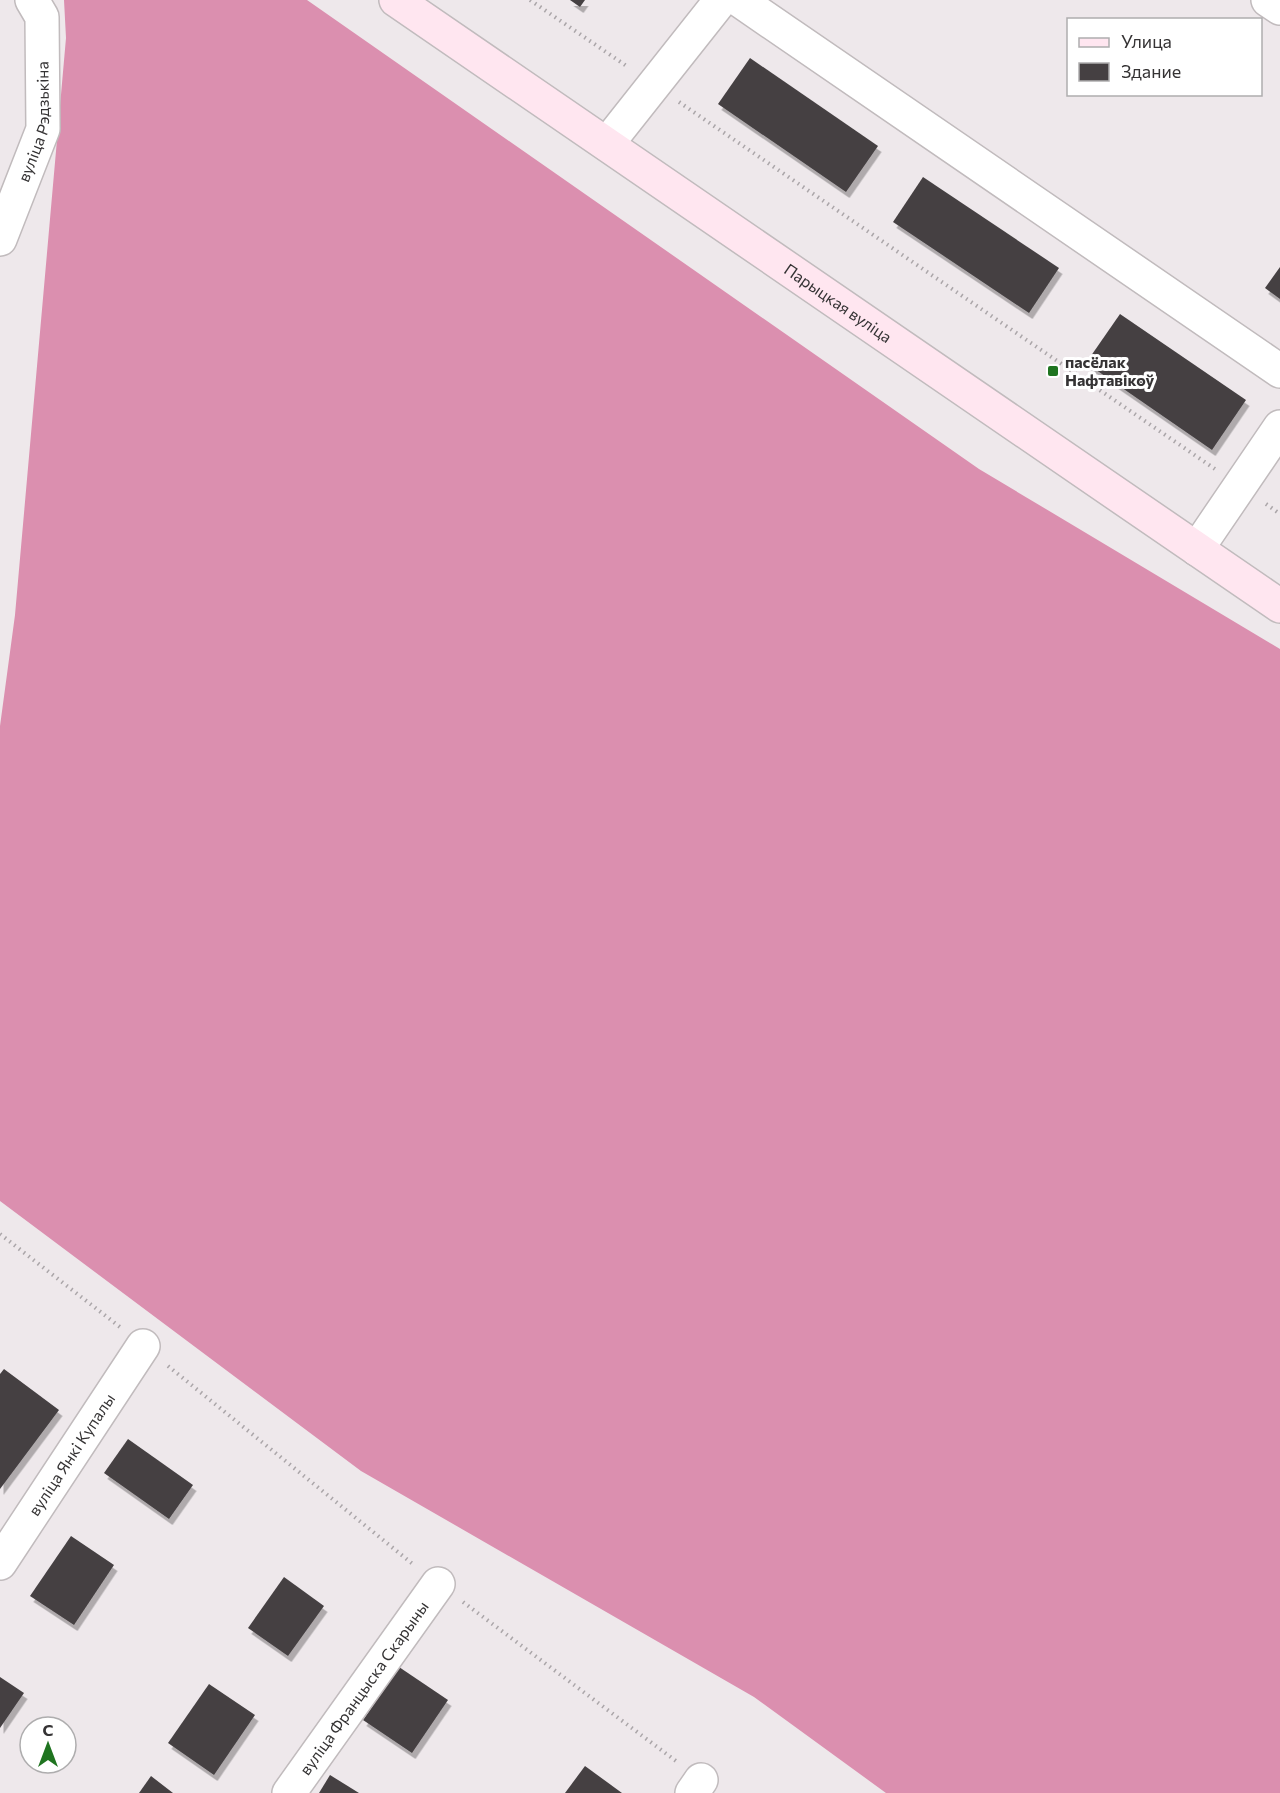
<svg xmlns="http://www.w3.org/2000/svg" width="1280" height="1793" font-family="Commissioner,sans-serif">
<defs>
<filter id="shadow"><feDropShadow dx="3.5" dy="6" stdDeviation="0" flood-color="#0004"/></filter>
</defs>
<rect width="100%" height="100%" fill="#eee8eb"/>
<!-- forest -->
<polygon fill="#db8faf" points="64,0 307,0 979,469 1280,649 1280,1793 886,1793 754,1697 361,1471 0,1201 0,726 15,615 66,38"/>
<!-- building -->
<g fill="#454042" filter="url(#shadow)">
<polygon points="570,0 585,0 580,7"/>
<polygon points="750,58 878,146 846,192 718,104"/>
<polygon points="923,177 1059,268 1029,313 893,222"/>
<polygon points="1280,267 1280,299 1265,288"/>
<polygon points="1120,314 1246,400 1212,450 1086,363"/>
<polygon points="4,1369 59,1410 0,1489 0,1374"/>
<polygon points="128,1439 193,1485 169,1519 104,1473"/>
<polygon points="71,1536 114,1565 74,1625 30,1596"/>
<polygon points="284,1577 324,1606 288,1656 248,1628"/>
<polygon points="399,1667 448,1700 412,1753 363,1720"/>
<polygon points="0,1677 24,1693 0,1728"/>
<polygon points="209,1684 255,1715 214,1775 168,1743"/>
<polygon points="585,1766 622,1793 565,1793"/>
<polygon points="330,1775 359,1793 319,1793"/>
<polygon points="151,1776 173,1793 139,1793"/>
</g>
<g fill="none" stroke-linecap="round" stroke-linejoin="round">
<!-- street casing -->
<g stroke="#c1bbbd" stroke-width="36">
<g id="street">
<polyline points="739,0 1280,371"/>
<polyline points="1268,0 1280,8"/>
<polyline points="607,144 721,0"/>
<path id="s1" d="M0,239l43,-110 -1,-112 -10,-17"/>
<polyline points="1197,549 1280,427"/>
<path id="s2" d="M0,1563l143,-217"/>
<path id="s3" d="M289,1793l149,-209"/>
<polyline points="692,1793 701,1780"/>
</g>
</g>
<!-- secondary casing -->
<g stroke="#c1bbbd" stroke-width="36">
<g id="secondary">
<path id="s4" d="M396,0l884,606"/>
</g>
</g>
<!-- path -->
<g stroke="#aba6a9" stroke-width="4" stroke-dasharray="1.5 4.5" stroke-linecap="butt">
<polyline points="530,0 628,67"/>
<polyline points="679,102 1215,469"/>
<polyline points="1266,504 1280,514"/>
<polyline points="0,1234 120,1327"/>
<polyline points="168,1366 414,1565"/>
<polyline points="463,1602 676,1761"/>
</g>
<!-- street -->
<use href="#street" stroke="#fff" stroke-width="33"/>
<!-- secondary -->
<use href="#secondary" stroke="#ffe6f0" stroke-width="33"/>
</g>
<!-- markers -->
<rect fill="#1f7420" stroke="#fff" stroke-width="2" x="1047" y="365" width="12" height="12" rx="3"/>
<g text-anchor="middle" stroke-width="6" stroke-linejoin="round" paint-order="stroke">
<!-- street labels -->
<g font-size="16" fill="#353334" stroke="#fff">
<text dy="6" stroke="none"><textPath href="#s1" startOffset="124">вуліца Рэдзькіна</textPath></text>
<text dy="6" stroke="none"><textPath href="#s4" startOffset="536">Парыцкая вуліца</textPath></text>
<text dy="6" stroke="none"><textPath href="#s2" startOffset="130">вуліца Янкі Купалы</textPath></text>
<text dy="6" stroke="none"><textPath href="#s3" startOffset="129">вуліца Францыска Скарыны</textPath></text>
</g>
<!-- poi labels -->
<g font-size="16" font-weight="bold" fill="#353334" stroke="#fff" text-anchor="start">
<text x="1065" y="368">пасёлак<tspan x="1065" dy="18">Нафтавікоў</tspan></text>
</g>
</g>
<!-- legend -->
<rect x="1067" y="18" width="195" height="78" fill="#ffffff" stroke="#aeadae" stroke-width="1.5"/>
<rect x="1079" y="38" width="30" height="9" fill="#ffe6f0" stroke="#aeadae" stroke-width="1.5"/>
<text x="1121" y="48" font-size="18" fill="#353334">Улица</text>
<rect x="1079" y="63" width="30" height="18" fill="#454042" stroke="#aeadae" stroke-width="1.5"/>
<text x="1121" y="78" font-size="18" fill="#353334">Здание</text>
<!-- north arrow -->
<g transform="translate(48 1745)"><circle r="28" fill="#ffffff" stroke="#aeadae" stroke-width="1.5"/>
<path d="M0-4.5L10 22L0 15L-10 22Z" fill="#1f7420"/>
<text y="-9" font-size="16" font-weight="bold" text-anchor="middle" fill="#353334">С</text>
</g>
</svg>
